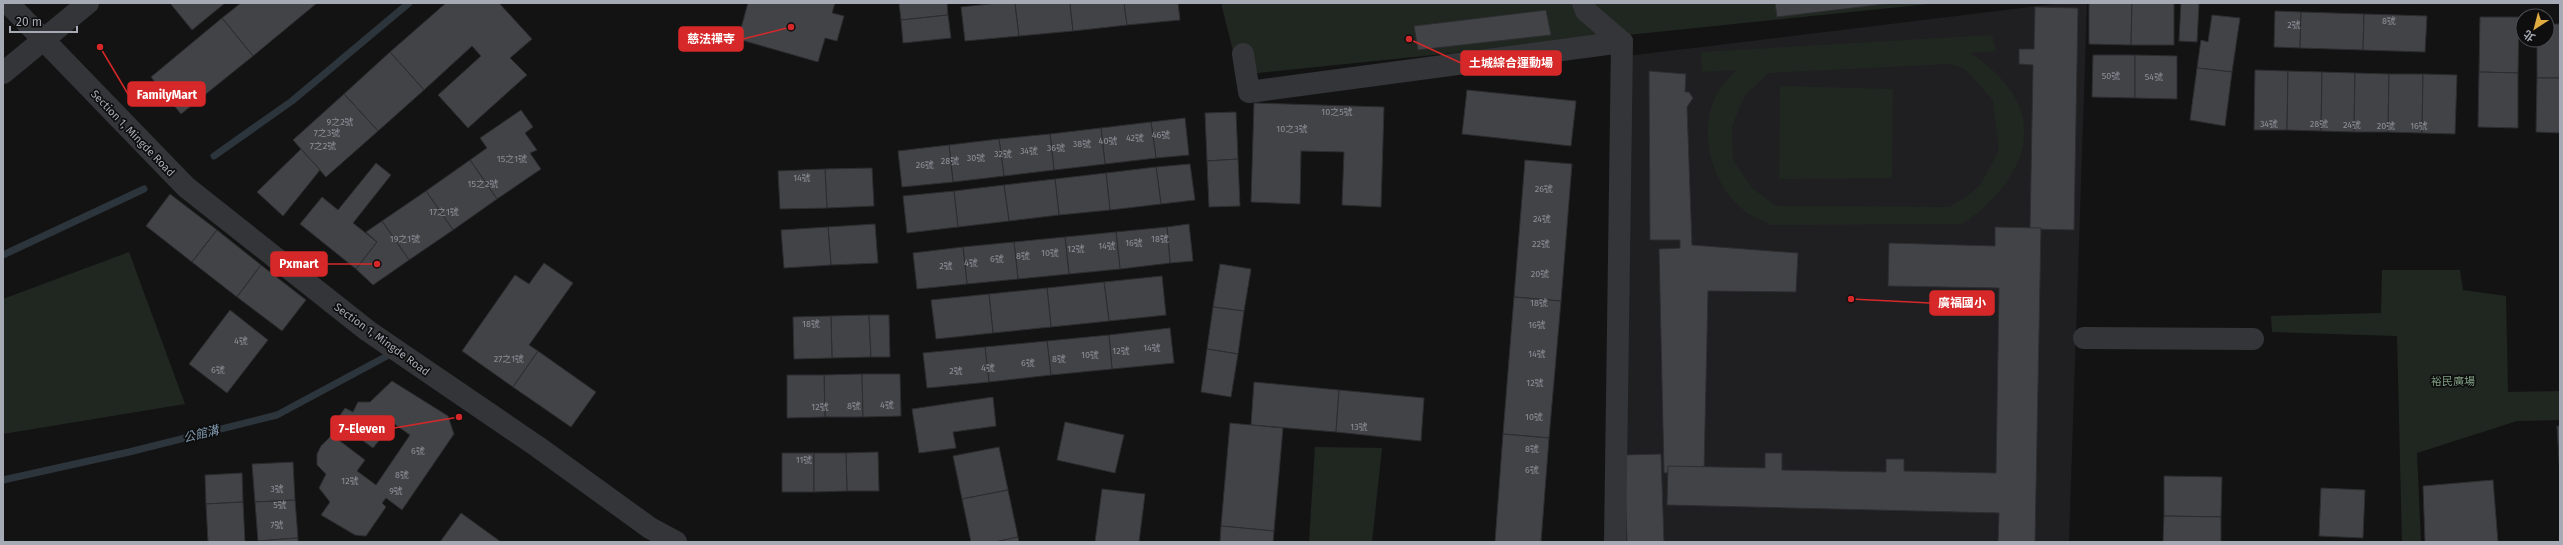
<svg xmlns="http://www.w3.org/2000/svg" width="2563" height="545" font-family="'Fira Sans','Noto Sans TC',sans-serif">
<rect width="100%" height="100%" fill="#131314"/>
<!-- built -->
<polygon fill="#1f1f21" points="2063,3 2087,3 2069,542 1625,542 1627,56"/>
<!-- green -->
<g fill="#202720" fill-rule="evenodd">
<polygon points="1221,3 1939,3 1239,75"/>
<path d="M1992,35l4,16 -26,2c82,53 64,120 -7,171l-192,1c-7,-4 -16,-7 -22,-11 -34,-23 -49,-70 -37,-109 4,-13 15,-25 24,-35l-34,2 -1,-20zM1949,64l16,5 28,31 6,51 -19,34 -15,13 -16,9 -173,-1 -24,-18 -19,-28 -1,-34 13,-31 24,-22z"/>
<polygon points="1780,86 1893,89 1892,178 1779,179"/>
<polygon points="129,252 185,404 3,434 3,299"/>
<polygon points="2382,270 2460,270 2463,290 2506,296 2508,392 2560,391 2560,420 2517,421 2417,453 2421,542 2402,542 2397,336 2272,332 2271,316 2381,313"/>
<polygon points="1315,447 1382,448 1372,542 1309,542"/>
</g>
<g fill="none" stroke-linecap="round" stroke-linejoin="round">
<!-- stream -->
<g stroke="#2d353c" stroke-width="7">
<polyline points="214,156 292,101 409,3"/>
<polyline points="3,255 144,189"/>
<polyline points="3,480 129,452 277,415 387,356"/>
</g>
</g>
<!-- building -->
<g fill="#424347" stroke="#2d2d30">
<polygon points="170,3 225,3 192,30"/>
<polygon points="241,3 317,3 253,56 222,18"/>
<polygon points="446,3 499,3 532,39 510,58 527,75 468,128 438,95 481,56 472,46 424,90 390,52"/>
<polygon points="748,3 835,3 832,13 844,16 837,41 825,38 818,62 738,39"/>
<polygon points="899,3 947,3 948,15 901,20"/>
<polygon points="999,3 1015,3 1019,36 965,41 961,7"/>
<polygon points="1015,3 1070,3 1073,31 1019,36"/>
<polygon points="1070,3 1124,3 1127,25 1073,31"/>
<polygon points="1124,3 1178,3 1180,20 1127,25"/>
<polygon points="1775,3 1894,3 1777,17"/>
<polygon points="2089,3 2132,3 2131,45 2089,44"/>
<polygon points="2132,3 2174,3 2174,45 2131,45"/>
<polygon points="2181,3 2199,3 2197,42 2179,41"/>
<polygon points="2035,7 2078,8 2074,230 2030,229 2033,65 2019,64 2019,49 2034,49"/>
<polygon points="1546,10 1551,35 1418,50 1414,26"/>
<polygon points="2275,11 2301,12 2300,48 2274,47"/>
<polygon points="2301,12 2364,14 2363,50 2300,48"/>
<polygon points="2364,14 2427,16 2425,52 2363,50"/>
<polygon points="948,15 951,38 903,43 901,20"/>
<polygon points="2212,15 2240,18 2232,72 2197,68 2201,40 2208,42"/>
<polygon points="2480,17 2519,17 2518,73 2479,72"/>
<polygon points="222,18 253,56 181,114 151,77"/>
<polygon points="2547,24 2560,24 2560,78 2537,78 2537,40 2547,40"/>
<polygon points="390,52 424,90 378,131 344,94"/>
<polygon points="2093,55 2135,55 2135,98 2092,97"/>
<polygon points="2135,55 2177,56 2177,99 2135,98"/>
<polygon points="2197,68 2232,72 2225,126 2190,120"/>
<polygon points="2255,70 2288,71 2287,130 2254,130"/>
<polygon points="1649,71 1686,74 1685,92 1689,92 1693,98 1687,107 1692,245 1798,253 1796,292 1708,291 1704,471 1664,473 1659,249 1680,248 1680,240 1650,240"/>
<polygon points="2288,71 2322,72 2321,131 2287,130"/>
<polygon points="2322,72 2355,73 2354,132 2321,131"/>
<polygon points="2479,72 2518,73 2518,128 2478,127"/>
<polygon points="2355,73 2389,74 2388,132 2354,132"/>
<polygon points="2389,74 2423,74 2422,133 2388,132"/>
<polygon points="2423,74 2457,75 2455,134 2422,133"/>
<polygon points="2537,78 2560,78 2560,133 2536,132"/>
<polygon points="1467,90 1576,101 1571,146 1462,134"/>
<polygon points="344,94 378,131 326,177 293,140"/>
<polygon points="1254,103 1384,107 1381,207 1342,205 1344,152 1301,151 1300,204 1251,202"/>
<polygon points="521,110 533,127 525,133 537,150 530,153 541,169 497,199 470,160 487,148 480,138"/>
<polygon points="1236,112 1238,159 1207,161 1205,113"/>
<polygon points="1185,118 1189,155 1156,158 1151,122"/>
<polygon points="1151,122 1156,158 1105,164 1101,128"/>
<polygon points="1101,128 1105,164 1054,170 1050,134"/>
<polygon points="1050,134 1054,170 1004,176 999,139"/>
<polygon points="999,139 1004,176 953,182 949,145"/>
<polygon points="949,145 953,182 902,187 898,151"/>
<polygon points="301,149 320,170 283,216 257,192"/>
<polygon points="1238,159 1240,206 1209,207 1207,161"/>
<polygon points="470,160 497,199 453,230 426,191"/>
<polygon points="1525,160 1572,164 1561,301 1514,297"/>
<polygon points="376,163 391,175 353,223 377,242 356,269 300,224 322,197 338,210"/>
<polygon points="1190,164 1195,200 1161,204 1156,167"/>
<polygon points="1156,167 1161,204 1110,210 1106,173"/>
<polygon points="872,168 874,206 827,208 825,169"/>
<polygon points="825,169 827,208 780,209 778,171"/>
<polygon points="1106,173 1110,210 1059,215 1055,179"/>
<polygon points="1055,179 1059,215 1009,221 1004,185"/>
<polygon points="1004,185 1009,221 958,227 954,191"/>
<polygon points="426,191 453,230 409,260 382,221"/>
<polygon points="954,191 958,227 907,233 903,196"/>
<polygon points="170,194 217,230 192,262 146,226"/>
<polygon points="382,221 409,260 373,285 356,269 377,242 366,232"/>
<polygon points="875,224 878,263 831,265 828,227"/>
<polygon points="1189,224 1193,261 1170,263 1167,227"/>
<polygon points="828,227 831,265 784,268 781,230"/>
<polygon points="1167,227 1170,263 1120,269 1116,232"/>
<polygon points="1995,227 2041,228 2035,542 1998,542 1999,513 1667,505 1668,466 1765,468 1765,453 1782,453 1782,470 1886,472 1886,459 1904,459 1904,471 1996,473 1999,288 1888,286 1889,243 1995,246"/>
<polygon points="217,230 261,265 237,297 192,262"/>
<polygon points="1116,232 1120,269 1069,274 1065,237"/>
<polygon points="1065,237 1069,274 1018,279 1014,242"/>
<polygon points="1014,242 1018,279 967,284 963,247"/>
<polygon points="963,247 967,284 917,289 913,253"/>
<polygon points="544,263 573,283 529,345 538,351 513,387 462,351 515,275 529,284"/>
<polygon points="1220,264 1251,269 1244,311 1213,307"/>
<polygon points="261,265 306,300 282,331 237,297"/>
<polygon points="1162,276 1166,315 1109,321 1104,282"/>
<polygon points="1104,282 1109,321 1051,327 1047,288"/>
<polygon points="1047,288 1051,327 993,333 989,294"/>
<polygon points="989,294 993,333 936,339 931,300"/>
<polygon points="1514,297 1561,301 1549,438 1503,434"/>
<polygon points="1213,307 1244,311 1238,354 1207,349"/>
<polygon points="230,310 268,340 227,393 189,364"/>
<polygon points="869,315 871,357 832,358 831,316"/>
<polygon points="869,315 889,315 890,357 871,357"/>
<polygon points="831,316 832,358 794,359 793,317"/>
<polygon points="1170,328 1174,363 1112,369 1109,335"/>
<polygon points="1109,335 1112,369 1051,375 1047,341"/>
<polygon points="1047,341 1051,375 989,382 985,347"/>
<polygon points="985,347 989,382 927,388 923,353"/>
<polygon points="1207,349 1238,354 1231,397 1201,392"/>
<polygon points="538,351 596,392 571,427 513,387"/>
<polygon points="862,374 863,417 825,417 824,375"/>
<polygon points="862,374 900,374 901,416 863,417"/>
<polygon points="787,375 824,375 825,417 787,418"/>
<polygon points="392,381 448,416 454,434 402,510 386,498 382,503 386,507 366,536 355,535 321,515 330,502 319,488 326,474 317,465 317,454 321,446 332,435 365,460 357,471 376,485 410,435 393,423 373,448 336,421 345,408 353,412 358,402 370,402"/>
<polygon points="1254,382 1339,390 1336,432 1251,425"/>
<polygon points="1339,390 1424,398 1421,441 1336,432"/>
<polygon points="993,397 996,426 953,432 956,448 919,453 912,409"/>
<polygon points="1065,422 1124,435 1115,473 1057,460"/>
<polygon points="1230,423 1283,428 1274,531 1221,526"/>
<polygon points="2557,426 2560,426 2560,476"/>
<polygon points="1503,434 1549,438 1541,542 1495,542"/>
<polygon points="999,447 1008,490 962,499 953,456"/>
<polygon points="878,452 879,491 847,491 846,453"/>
<rect x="782" y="453" width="32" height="39"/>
<polygon points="814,453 846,453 847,491 814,492"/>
<polygon points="1661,454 1664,542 1627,542 1624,455"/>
<polygon points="293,462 295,500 255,502 252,464"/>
<polygon points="242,473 243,502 206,504 205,475"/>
<polygon points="2164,476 2222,477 2221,517 2164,516"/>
<polygon points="2493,480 2498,542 2425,542 2423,486"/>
<polygon points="2321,488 2365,490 2363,538 2319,536"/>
<polygon points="1102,489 1145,494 1139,542 1095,542"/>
<polygon points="1008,490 1018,537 995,542 971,542 962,499"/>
<polygon points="295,500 298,538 258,541 255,502"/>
<polygon points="243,502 245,542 208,542 206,504"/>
<polygon points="461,513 501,542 440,542"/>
<polygon points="2164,516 2221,517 2221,542 2163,542"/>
<polygon points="1221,526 1274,531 1273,542 1220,542"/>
<polygon points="1018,537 1019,542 995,542"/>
<polygon points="298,538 298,542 258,542 258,541"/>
</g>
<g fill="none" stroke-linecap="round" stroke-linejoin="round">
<!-- minor -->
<g stroke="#343539" stroke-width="22">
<polyline points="8,3 186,187 368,331 538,447 650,528 676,542"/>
<polyline points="1583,3 1586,11 1622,42"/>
<polyline points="1243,54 1249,92 1622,42"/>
<polyline points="3,73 88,3"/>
<polyline points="2084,338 2253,339"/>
<polyline points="1615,542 1622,42"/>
</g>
</g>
<g text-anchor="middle" stroke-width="3.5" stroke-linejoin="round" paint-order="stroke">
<!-- number labels -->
<g font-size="9" fill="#8d9099">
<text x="2389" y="24">8號</text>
<text x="2294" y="28">2號</text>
<text x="2111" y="79">50號</text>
<text x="2154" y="80">54號</text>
<text x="1337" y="115">10之5號</text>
<text x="340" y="125">9之2號</text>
<text x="2269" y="127">34號</text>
<text x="2319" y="127">28號</text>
<text x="2352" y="128">24號</text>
<text x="2386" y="129">20號</text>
<text x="2419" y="129">16號</text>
<text x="1292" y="132">10之3號</text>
<text x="327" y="136">7之3號</text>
<text x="1161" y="138">46號</text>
<text x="1135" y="141">42號</text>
<text x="1108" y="144">40號</text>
<text x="1082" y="147">38號</text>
<text x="323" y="149">7之2號</text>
<text x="1056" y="151">36號</text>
<text x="1029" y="154">34號</text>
<text x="1003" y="157">32號</text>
<text x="976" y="161">30號</text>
<text x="512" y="162">15之1號</text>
<text x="950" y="164">28號</text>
<text x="925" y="168">26號</text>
<text x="802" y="181">14號</text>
<text x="483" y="187">15之2號</text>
<text x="1544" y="192">26號</text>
<text x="444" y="215">17之1號</text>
<text x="1542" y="222">24號</text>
<text x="405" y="242">19之1號</text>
<text x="1160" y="242">18號</text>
<text x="1134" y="246">16號</text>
<text x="1541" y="247">22號</text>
<text x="1107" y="249">14號</text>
<text x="1076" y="252">12號</text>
<text x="1050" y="256">10號</text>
<text x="1023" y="259">8號</text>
<text x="997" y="262">6號</text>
<text x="971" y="266">4號</text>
<text x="946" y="269">2號</text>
<text x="1540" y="277">20號</text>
<text x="1539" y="306">18號</text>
<text x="811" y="327">18號</text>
<text x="1537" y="328">16號</text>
<text x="241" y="344">4號</text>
<text x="1152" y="351">14號</text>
<text x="1121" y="354">12號</text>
<text x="1537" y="357">14號</text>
<text x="1090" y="358">10號</text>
<text x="509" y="362">27之1號</text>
<text x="1059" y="362">8號</text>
<text x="1028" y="366">6號</text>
<text x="988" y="371">4號</text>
<text x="218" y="373">6號</text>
<text x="956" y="374">2號</text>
<text x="1535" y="386">12號</text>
<text x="887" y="408">4號</text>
<text x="854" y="409">8號</text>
<text x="820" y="410">12號</text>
<text x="1534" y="420">10號</text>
<text x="1359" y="430">13號</text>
<text x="1532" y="452">8號</text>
<text x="418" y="454">6號</text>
<text x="804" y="463">11號</text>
<text x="1532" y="473">6號</text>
<text x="402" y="478">8號</text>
<text x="350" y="484">12號</text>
<text x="277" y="492">3號</text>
<text x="396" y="494">9號</text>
<text x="280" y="508">5號</text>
<text x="277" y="528">7號</text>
</g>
<!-- street labels -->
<g font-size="11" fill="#a6aab4" stroke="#0e0e0f">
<text transform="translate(133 133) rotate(46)" y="4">Section 1, Mingde Road</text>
<text transform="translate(382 339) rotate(36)" y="4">Section 1, Mingde Road</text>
</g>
<!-- park labels -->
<g font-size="11" fill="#7e9d81" stroke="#0e0e0f">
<text x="2453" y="385">裕民廣場</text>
</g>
<!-- water labels -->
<g font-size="12" font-style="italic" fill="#7f97ac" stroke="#0e0e0f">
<text transform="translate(201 434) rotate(-14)" y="4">公館溝</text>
</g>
</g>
<!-- callouts -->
<path fill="none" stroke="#d62828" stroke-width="1.5" d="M791 27L743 39M1409 39L1461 63M100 47L128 94M377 264L327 264M1851 299L1930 303M459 417L394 428"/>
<g fill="#d62828" stroke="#0e0e0f" stroke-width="1.5">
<circle cx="791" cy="27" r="4"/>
<circle cx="1409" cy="39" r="4"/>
<circle cx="100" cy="47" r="4"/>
<circle cx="377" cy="264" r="4"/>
<circle cx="1851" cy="299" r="4"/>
<circle cx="459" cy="417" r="4"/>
</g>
<g fill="#d62828" stroke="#d62828" stroke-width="1.5">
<rect x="679" y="27" width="64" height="24" rx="4"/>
<rect x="1461" y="51" width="100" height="24" rx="4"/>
<rect x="128" y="82" width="77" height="24" rx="4"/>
<rect x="271" y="252" width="56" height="24" rx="4"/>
<rect x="1930" y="291" width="64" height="24" rx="4"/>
<rect x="331" y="416" width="63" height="24" rx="4"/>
</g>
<g font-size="12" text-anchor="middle" font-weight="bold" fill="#fff">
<text x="711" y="43">慈法禪寺</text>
<text x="1511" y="67">土城綜合運動場</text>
<text x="167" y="99">FamilyMart</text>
<text x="299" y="268">Pxmart</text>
<text x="1962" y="307">廣福國小</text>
<text x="362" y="433">7-Eleven</text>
</g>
<!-- border -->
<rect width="2563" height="545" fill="none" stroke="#a6aab4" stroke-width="8"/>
<!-- north arrow -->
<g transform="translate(2535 28) rotate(216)"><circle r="19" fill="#0e0e0f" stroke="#4b4c51"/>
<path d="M0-3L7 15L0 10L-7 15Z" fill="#e1ac3f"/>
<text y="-6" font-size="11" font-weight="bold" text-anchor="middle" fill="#a6aab4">北</text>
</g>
<!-- scale -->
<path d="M10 26v6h67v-6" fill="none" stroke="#a6aab4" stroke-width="2"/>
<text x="16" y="26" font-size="12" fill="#a6aab4" stroke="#0e0e0f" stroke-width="3" paint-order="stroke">20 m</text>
</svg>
